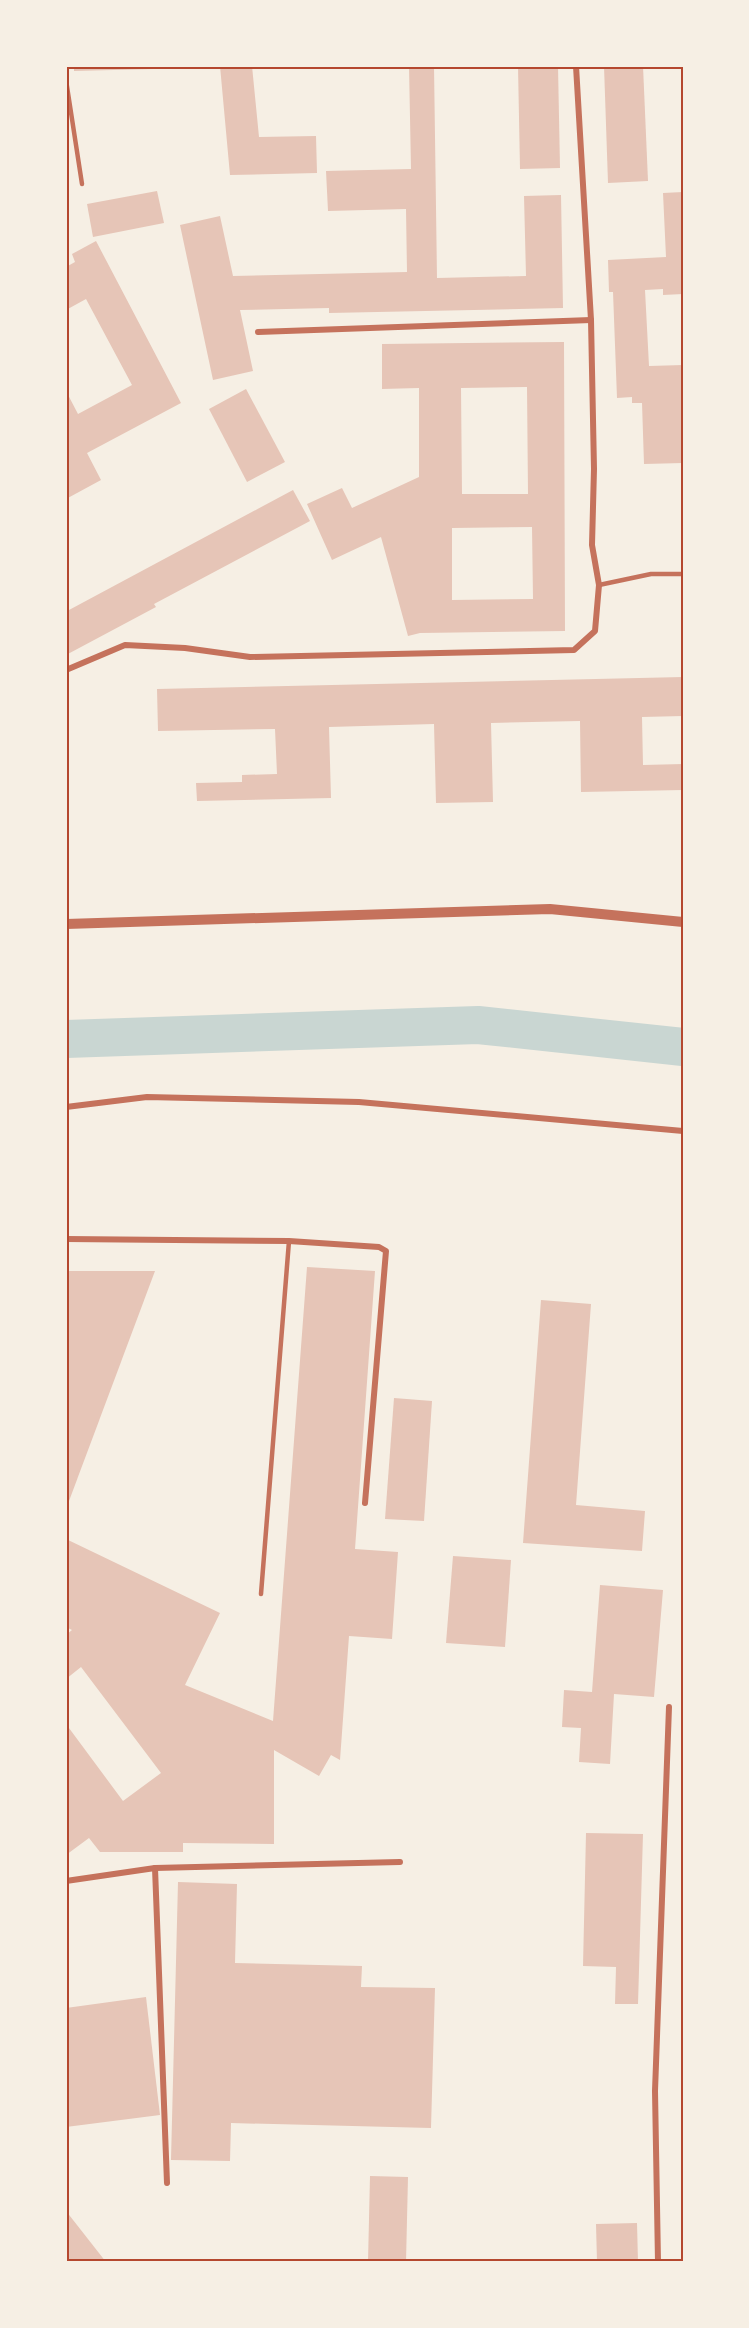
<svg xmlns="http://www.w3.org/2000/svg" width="749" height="2328" font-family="Raleway,sans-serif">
<rect width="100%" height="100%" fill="#f6efe4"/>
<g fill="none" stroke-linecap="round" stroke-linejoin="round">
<!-- canal -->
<polyline stroke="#c9d6d2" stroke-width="38" points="66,1039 478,1025 683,1047"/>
</g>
<!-- building -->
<g fill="#e6c5b7" fill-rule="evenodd">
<polygon points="74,66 193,66 193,68 74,71"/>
<polygon points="220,66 252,66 259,137 316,136 317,173 230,175"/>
<polygon points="409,66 434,66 437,278 526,276 524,196 561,195 563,308 329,313 329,308 240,310 253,371 213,380 180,225 220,216 233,276 407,272 406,209 328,211 326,171 411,169"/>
<polygon points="518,66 558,66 560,168 520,169"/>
<polygon points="604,66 643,66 648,181 608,183"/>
<polygon points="157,191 164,223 93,237 87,204"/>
<polygon points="683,192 683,294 663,295 663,289 645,290 649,366 683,365 683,463 644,464 642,403 632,403 632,397 617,398 613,292 609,292 608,260 666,257 663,193"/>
<polygon points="96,241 181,403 87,453 101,480 66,499 66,391 78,414 132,385 86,299 66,310 66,267 75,262 72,254"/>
<path d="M564,342l1,289 -145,2 -12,3 -27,-99 -49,23 -25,-56 35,-16 10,20 67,-31v-89l-37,1v-45zM527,387l1,107h-66l-1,-106zM532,527l1,72 -81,1v-72z"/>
<polygon points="246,389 285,462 247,482 209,409"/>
<polygon points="293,490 310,521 154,604 156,607 66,655 66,605 69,610"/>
<polygon points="683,677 683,716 642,717 643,765 683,764 683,790 581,792 580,721 491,723 493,802 436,803 434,724 329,727 331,798 197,801 196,783 242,782 242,775 277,774 275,729 158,731 157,689"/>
<polygon points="307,1267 375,1271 355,1549 398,1552 392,1639 349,1636 340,1760 331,1755 319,1776 274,1750 274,1844 183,1843 183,1852 100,1852 89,1838 66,1855 66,1724 123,1801 161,1773 81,1667 66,1679 66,1635 72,1630 66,1627 66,1539 220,1613 185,1685 273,1721"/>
<polygon points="66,1271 155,1271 66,1509"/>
<polygon points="541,1300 591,1304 576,1505 645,1511 642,1551 523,1543"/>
<polygon points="394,1398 432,1401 424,1521 385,1519"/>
<polygon points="453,1556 511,1560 505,1647 446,1643"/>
<polygon points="600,1585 663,1590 654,1697 614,1694 610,1764 579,1762 581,1728 562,1727 564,1690 592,1692"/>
<polygon points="586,1833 643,1834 638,2004 615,2004 616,1967 583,1966"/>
<polygon points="178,1882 237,1884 235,1963 362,1966 361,1987 435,1988 431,2128 231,2123 230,2161 171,2160"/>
<polygon points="146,1997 160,2115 66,2127 66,2008"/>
<polygon points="370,2176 408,2177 406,2262 368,2262"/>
<polygon points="66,2211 106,2262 66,2262"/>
<polygon points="637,2223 638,2262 597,2262 596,2224"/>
</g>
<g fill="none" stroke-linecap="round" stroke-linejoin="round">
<!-- service -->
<g stroke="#c5725c" stroke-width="4.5">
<polyline points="66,80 82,184"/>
<polyline points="599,585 651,574 683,574"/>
<polyline points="261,1594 289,1241"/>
</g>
<!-- minor -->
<g stroke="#c5725c" stroke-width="6">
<polyline points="258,332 591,320"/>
<polyline points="66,670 125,645 185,648 250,657 574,650 595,631 599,585 592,545 594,469 591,320 576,66"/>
<polyline points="66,1107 147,1097 359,1102 683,1131"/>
<polyline points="66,1239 289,1241 379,1247 386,1251 365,1503"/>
<polyline points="155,1868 400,1862"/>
<polyline points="66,1881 155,1868 167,2183"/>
<polyline points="658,2262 655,2091 669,1707"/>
</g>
<!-- tertiary -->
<polyline stroke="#c5725c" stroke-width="10" points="66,924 550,909 683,922"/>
</g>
<!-- border -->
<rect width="749" height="2328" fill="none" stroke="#f6efe4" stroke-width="135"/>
<rect x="68" y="68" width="614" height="2192" fill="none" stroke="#b5482f" stroke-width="2"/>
</svg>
